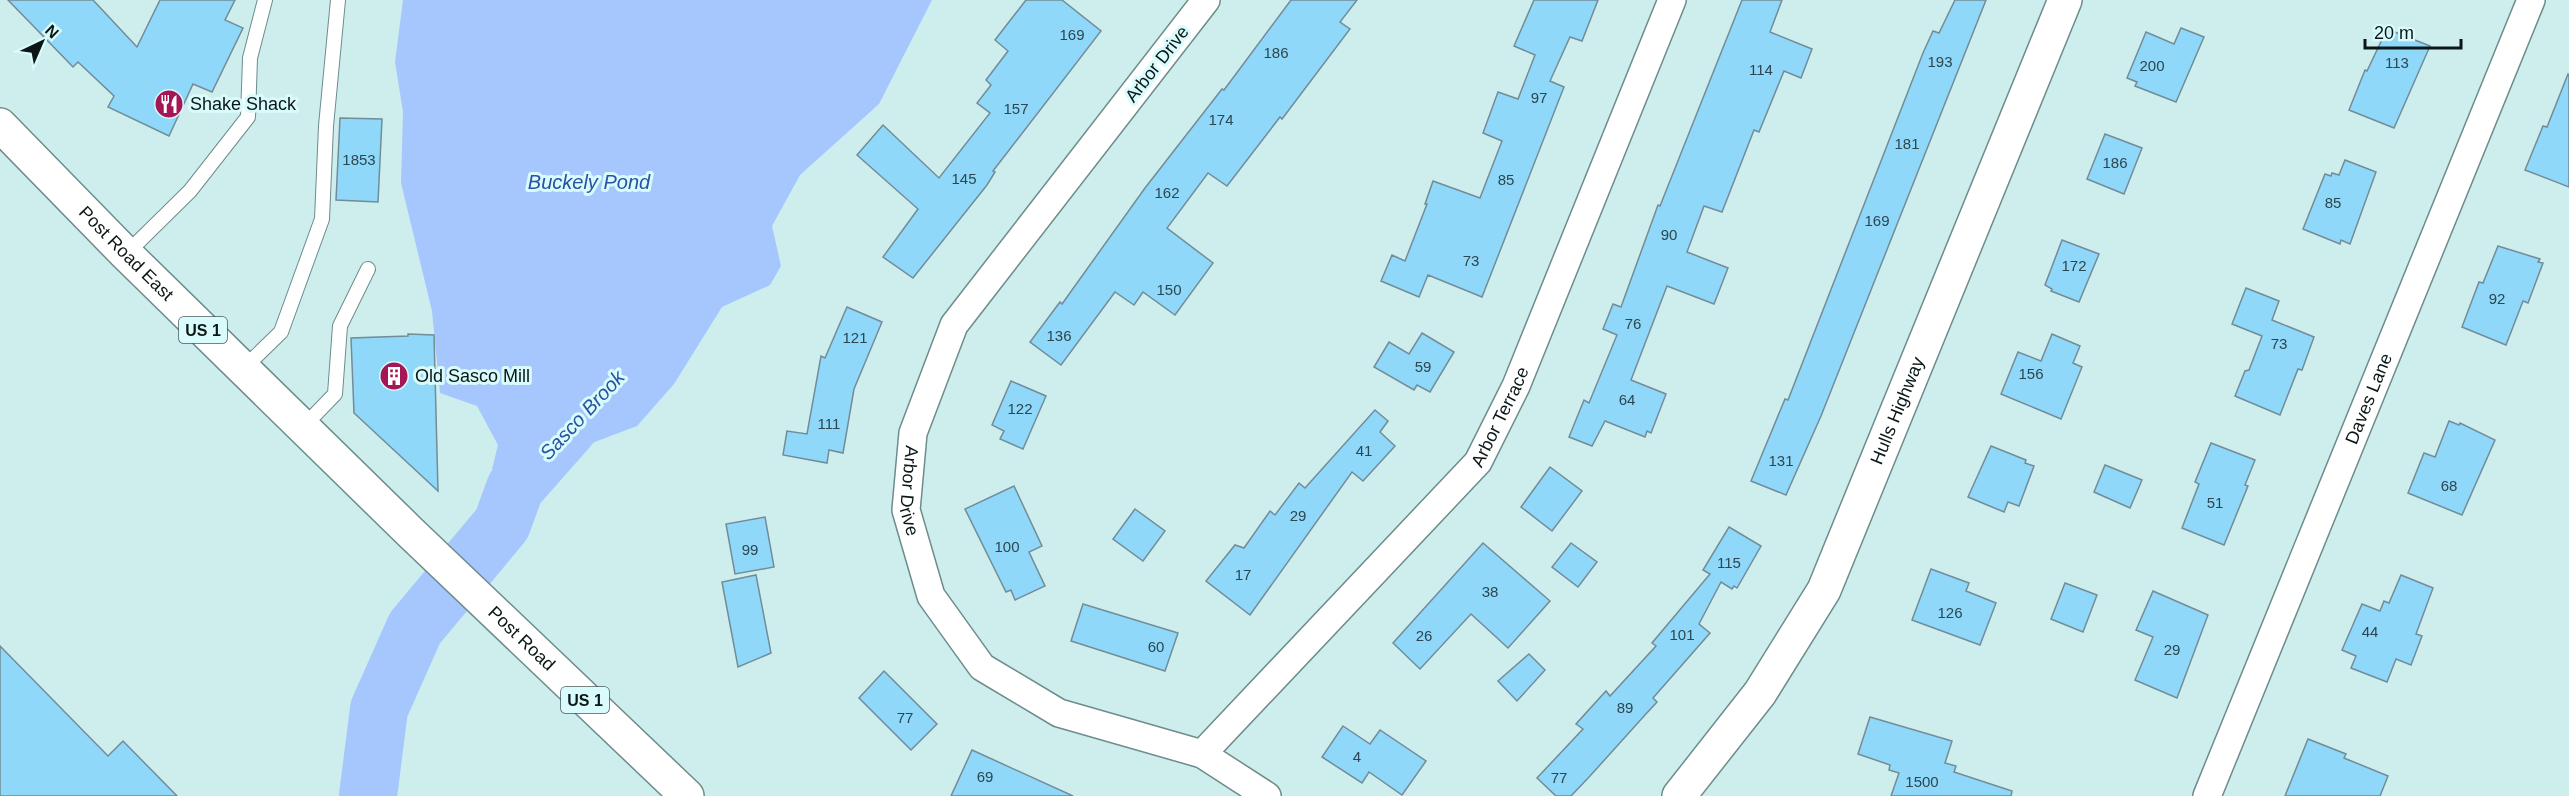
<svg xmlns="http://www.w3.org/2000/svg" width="2569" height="796" font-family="Arial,sans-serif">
<rect width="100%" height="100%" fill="#cdeeed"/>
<!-- water -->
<polygon fill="#a6c6fe" points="403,0 932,0 879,104 800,175 772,226 781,266 770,285 722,307 674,384 637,426 592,443 533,486 515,488 492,469 498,445 477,406 440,393 432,311 401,183 403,112 395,62"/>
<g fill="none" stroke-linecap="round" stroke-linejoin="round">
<!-- river -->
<polyline stroke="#a6c6fe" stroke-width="58" points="368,796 379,709 415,628 502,524 515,488 568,428"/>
</g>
<!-- building -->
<g fill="#8fd8f9" stroke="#728c98" stroke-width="1.5">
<polygon points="8,0 93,0 137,47 160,0 235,0 225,20 243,28 212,92 193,84 169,136 108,107 114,96 78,62 73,67"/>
<polygon points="1026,0 1062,0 1101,31 993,171 995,172 987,185 913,278 883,257 918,209 857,155 883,125 939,178 990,113 977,103 991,85 986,80 1008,51 995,40"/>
<polygon points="1291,0 1357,0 1340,22 1350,29 1282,119 1280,117 1227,186 1208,173 1167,228 1213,263 1175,315 1143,292 1134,305 1115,292 1061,365 1030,342 1060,302 1062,304 1145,188 1222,89 1224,90"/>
<polygon points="1534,0 1598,0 1582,41 1570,37 1550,81 1564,87 1482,297 1428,275 1419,297 1381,281 1392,255 1405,261 1427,204 1425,204 1433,181 1480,198 1502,141 1483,133 1498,92 1518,99 1535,55 1514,46"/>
<polygon points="1742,0 1782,0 1770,32 1812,49 1801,78 1784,71 1759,132 1754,130 1722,212 1704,206 1687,252 1728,268 1714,304 1667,286 1631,380 1666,394 1651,433 1647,431 1645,437 1605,421 1592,446 1569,437 1584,400 1589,403 1617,335 1603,329 1613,304 1621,307 1658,205 1660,206"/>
<polygon points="1955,0 1986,0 1821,416 1786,495 1751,481 1785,399 1788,400 1923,53 1933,31 1939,33"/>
<polygon points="2181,28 2204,37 2176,102 2135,86 2137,82 2127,78 2146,32 2174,44"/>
<polygon points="2387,29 2430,46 2394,128 2349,110 2365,70 2367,71"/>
<polygon points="2568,74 2569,75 2569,187 2525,170 2543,126 2547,127"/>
<polygon points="340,118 382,119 378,202 336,200"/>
<polygon points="2105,134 2142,148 2124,194 2087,179"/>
<polygon points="2345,160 2376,172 2350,244 2341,240 2340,244 2303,229 2325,174 2331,176 2332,173 2339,175"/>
<polygon points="2062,240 2099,254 2079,302 2051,291 2052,289 2045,285"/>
<polygon points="2498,246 2540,259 2538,262 2543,263 2528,303 2523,301 2506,345 2462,327 2479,282 2483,283"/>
<polygon points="2246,288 2279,301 2272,320 2314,337 2302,370 2298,369 2280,415 2235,396 2245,371 2249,370 2262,336 2232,324"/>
<polygon points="847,307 882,322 854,389 843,453 829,450 827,463 783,455 787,431 807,434 821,356 825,358"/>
<polygon points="1422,333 1454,352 1430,392 1417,385 1414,390 1374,367 1389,342 1409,354"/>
<polygon points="408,334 434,335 438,491 354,413 351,338 408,336"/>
<polygon points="2052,334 2080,346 2073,363 2082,367 2061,419 2001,394 2018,352 2041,361"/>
<polygon points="1011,381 1046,396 1023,449 1000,439 1004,431 992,425"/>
<polygon points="1375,410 1388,421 1380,432 1395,446 1363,481 1352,472 1250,615 1206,581 1235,545 1244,548 1270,511 1275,515 1299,483 1305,488"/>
<polygon points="2449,421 2459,425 2460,423 2495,440 2462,515 2408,493 2424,453 2435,457"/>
<polygon points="2211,443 2255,460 2245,485 2248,486 2224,545 2182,528 2199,484 2195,482"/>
<polygon points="1991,446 2026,460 2025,463 2034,466 2019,506 2008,502 2004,512 1968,497"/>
<polygon points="2105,465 2142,480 2130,508 2094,492"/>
<polygon points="1550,467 1582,491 1552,531 1521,507"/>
<polygon points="1014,486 1042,546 1029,552 1045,586 1015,600 1011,590 1006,592 965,509"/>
<polygon points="1135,509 1165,531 1143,561 1113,539"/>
<polygon points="765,517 774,567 735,574 726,524"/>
<polygon points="1729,527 1761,546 1737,588 1734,586 1732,589 1721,582 1699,624 1710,633 1653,698 1657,702 1645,715 1590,776 1571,796 1556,796 1537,778 1583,729 1576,724 1606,691 1610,696 1656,646 1652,643 1710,574 1703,570"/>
<polygon points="1483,543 1550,601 1508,648 1471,614 1420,669 1393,643"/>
<polygon points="1571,543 1597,562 1578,587 1552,567"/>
<polygon points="1931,569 1969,583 1966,591 1996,603 1980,645 1912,620"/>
<polygon points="756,575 771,653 738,667 722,582"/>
<polygon points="2401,575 2433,588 2416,634 2422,636 2411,665 2396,659 2387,682 2351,668 2356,656 2342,650 2362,604 2380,611 2384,601 2389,603"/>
<polygon points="2065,583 2097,595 2083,632 2051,619"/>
<polygon points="2153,591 2208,615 2177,698 2135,680 2153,637 2136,630"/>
<polygon points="1083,604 1178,633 1165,671 1071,641"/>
<polygon points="0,646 108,756 123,741 177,796 0,796"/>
<polygon points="1529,654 1545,670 1517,701 1498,681"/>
<polygon points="884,671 937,724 911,750 859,698"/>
<polygon points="1870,717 1952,741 1945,763 1956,766 1954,772 2012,791 2011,796 1891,796 1899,773 1889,770 1890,765 1858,754"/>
<polygon points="1343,726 1370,744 1380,730 1426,761 1402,795 1369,772 1362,783 1322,757"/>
<polygon points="2308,739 2346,754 2344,758 2388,776 2380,796 2285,796"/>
<polygon points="972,750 1073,796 951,796"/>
</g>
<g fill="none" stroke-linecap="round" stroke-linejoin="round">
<!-- lane casing -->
<g stroke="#6d8c8b" stroke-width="16">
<g id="lane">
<polyline points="126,254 190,191 248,117 250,58 265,0"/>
<polyline points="243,369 281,332 322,219 326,126 338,0"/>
<polyline points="303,427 335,394 340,326 368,269"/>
</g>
</g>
<!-- street casing -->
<g stroke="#6d8c8b" stroke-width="30">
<g id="street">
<path id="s1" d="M1206,0l-252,325 -41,108 -7,77 25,86 51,71 77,46 143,41 65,42"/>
<path id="s2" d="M1202,754l276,-292 38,-76 156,-386"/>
<path id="s3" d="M2207,796l324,-796"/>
</g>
</g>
<!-- secondary casing -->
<g stroke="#6d8c8b" stroke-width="36">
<g id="secondary">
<path id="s4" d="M1679,796l81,-103 64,-103 241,-590"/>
</g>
</g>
<!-- primary casing -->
<g stroke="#6d8c8b" stroke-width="36">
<g id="primary">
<path id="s5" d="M0,125l126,129 284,278 277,264"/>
</g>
</g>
<!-- lane -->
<use href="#lane" stroke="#fff" stroke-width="14"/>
<!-- street -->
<use href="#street" stroke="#fff" stroke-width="27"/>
<!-- secondary -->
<use href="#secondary" stroke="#fff" stroke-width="33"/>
<!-- primary -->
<use href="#primary" stroke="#fff" stroke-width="33"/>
</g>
<!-- icons -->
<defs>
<g id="restaurant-disc" transform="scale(1.5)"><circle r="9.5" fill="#a51657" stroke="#dafbfb"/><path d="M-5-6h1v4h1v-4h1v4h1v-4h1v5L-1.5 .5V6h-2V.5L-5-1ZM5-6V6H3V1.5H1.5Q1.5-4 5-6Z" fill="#fff"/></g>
<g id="building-disc" transform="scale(1.5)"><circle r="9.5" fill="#a51657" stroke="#dafbfb"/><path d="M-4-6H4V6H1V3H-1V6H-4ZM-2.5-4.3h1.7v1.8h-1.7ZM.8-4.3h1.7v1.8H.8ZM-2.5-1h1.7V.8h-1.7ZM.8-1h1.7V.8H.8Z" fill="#fff"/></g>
</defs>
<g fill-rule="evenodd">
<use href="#restaurant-disc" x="169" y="104"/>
<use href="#building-disc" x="394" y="376"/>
</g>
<g text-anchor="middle" stroke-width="6" stroke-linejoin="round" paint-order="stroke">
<!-- number labels -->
<g font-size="15" fill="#2c4750">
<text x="1072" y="40">169</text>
<text x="1276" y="58">186</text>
<text x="1940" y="67">193</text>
<text x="2397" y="68">113</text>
<text x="2152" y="71">200</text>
<text x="1761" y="75">114</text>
<text x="1539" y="103">97</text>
<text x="1016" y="114">157</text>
<text x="1221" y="125">174</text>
<text x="1907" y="149">181</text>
<text x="359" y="165">1853</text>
<text x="2115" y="168">186</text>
<text x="964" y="184">145</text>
<text x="1506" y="185">85</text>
<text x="1167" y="198">162</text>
<text x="2333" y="208">85</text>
<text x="1877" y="226">169</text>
<text x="1669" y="240">90</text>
<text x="1471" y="266">73</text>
<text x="2074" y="271">172</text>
<text x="1169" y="295">150</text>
<text x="2497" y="304">92</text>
<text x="1633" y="329">76</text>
<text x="1059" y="341">136</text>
<text x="855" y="343">121</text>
<text x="2279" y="349">73</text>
<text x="1423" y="372">59</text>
<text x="2031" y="379">156</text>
<text x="1627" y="405">64</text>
<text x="1020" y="414">122</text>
<text x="829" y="429">111</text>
<text x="1364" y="456">41</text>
<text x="1781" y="466">131</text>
<text x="2449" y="491">68</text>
<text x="2215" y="508">51</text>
<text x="1298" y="521">29</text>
<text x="1007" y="552">100</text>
<text x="750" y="555">99</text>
<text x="1729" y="568">115</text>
<text x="1243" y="580">17</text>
<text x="1490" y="597">38</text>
<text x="1950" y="618">126</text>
<text x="2370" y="637">44</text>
<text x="1682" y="640">101</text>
<text x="1424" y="641">26</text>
<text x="1156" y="652">60</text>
<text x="2172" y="655">29</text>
<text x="1625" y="713">89</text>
<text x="905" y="723">77</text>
<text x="1357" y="762">4</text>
<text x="985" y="782">69</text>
<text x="1559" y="783">77</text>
<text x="1922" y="787">1500</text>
</g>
<!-- shield labels -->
<g fill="#dafbfb" stroke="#495b5b" stroke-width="1.5">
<rect x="179" y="317" width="48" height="26" rx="4.5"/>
<rect x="561" y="687" width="48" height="26" rx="4.5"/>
</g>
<g font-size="16" font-weight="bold" fill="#0b1717">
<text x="203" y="336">US 1</text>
<text x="585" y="706">US 1</text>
</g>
<!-- street labels -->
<g font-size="18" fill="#0b1717" stroke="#dafbfb">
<text transform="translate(1157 64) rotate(-52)" y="6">Arbor Drive</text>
<text dy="6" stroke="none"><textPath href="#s5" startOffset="180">Post Road East</textPath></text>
<text dy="6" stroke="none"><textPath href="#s3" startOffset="429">Daves Lane</textPath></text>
<text dy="6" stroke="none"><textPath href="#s4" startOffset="446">Hulls Highway</textPath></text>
<text dy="6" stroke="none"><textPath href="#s2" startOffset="452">Arbor Terrace</textPath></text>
<text dy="6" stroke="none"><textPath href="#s1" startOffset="585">Arbor Drive</textPath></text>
<text dy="6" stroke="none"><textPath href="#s5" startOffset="732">Post Road</textPath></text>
</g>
<!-- poi labels -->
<g font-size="18" fill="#0b1717" stroke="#dafbfb" text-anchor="start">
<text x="190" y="110">Shake Shack</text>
<text x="415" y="382">Old Sasco Mill</text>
</g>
<!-- water labels -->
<g font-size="20" font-style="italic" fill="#2853a2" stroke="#dafbfb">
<text x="589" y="189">Buckely Pond</text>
<text transform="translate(582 415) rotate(-47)" y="7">Sasco Brook</text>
</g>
</g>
<!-- north arrow -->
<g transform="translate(42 42) rotate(44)" stroke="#dafbfb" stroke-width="4.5" paint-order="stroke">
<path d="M0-4.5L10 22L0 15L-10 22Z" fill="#0b1717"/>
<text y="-9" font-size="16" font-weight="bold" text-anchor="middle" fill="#0b1717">N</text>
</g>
<!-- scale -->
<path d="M2365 39v9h96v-9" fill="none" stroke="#0b1717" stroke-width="3"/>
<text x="2374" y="39" font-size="18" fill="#0b1717" stroke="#dafbfb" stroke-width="4.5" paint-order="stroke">20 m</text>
</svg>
